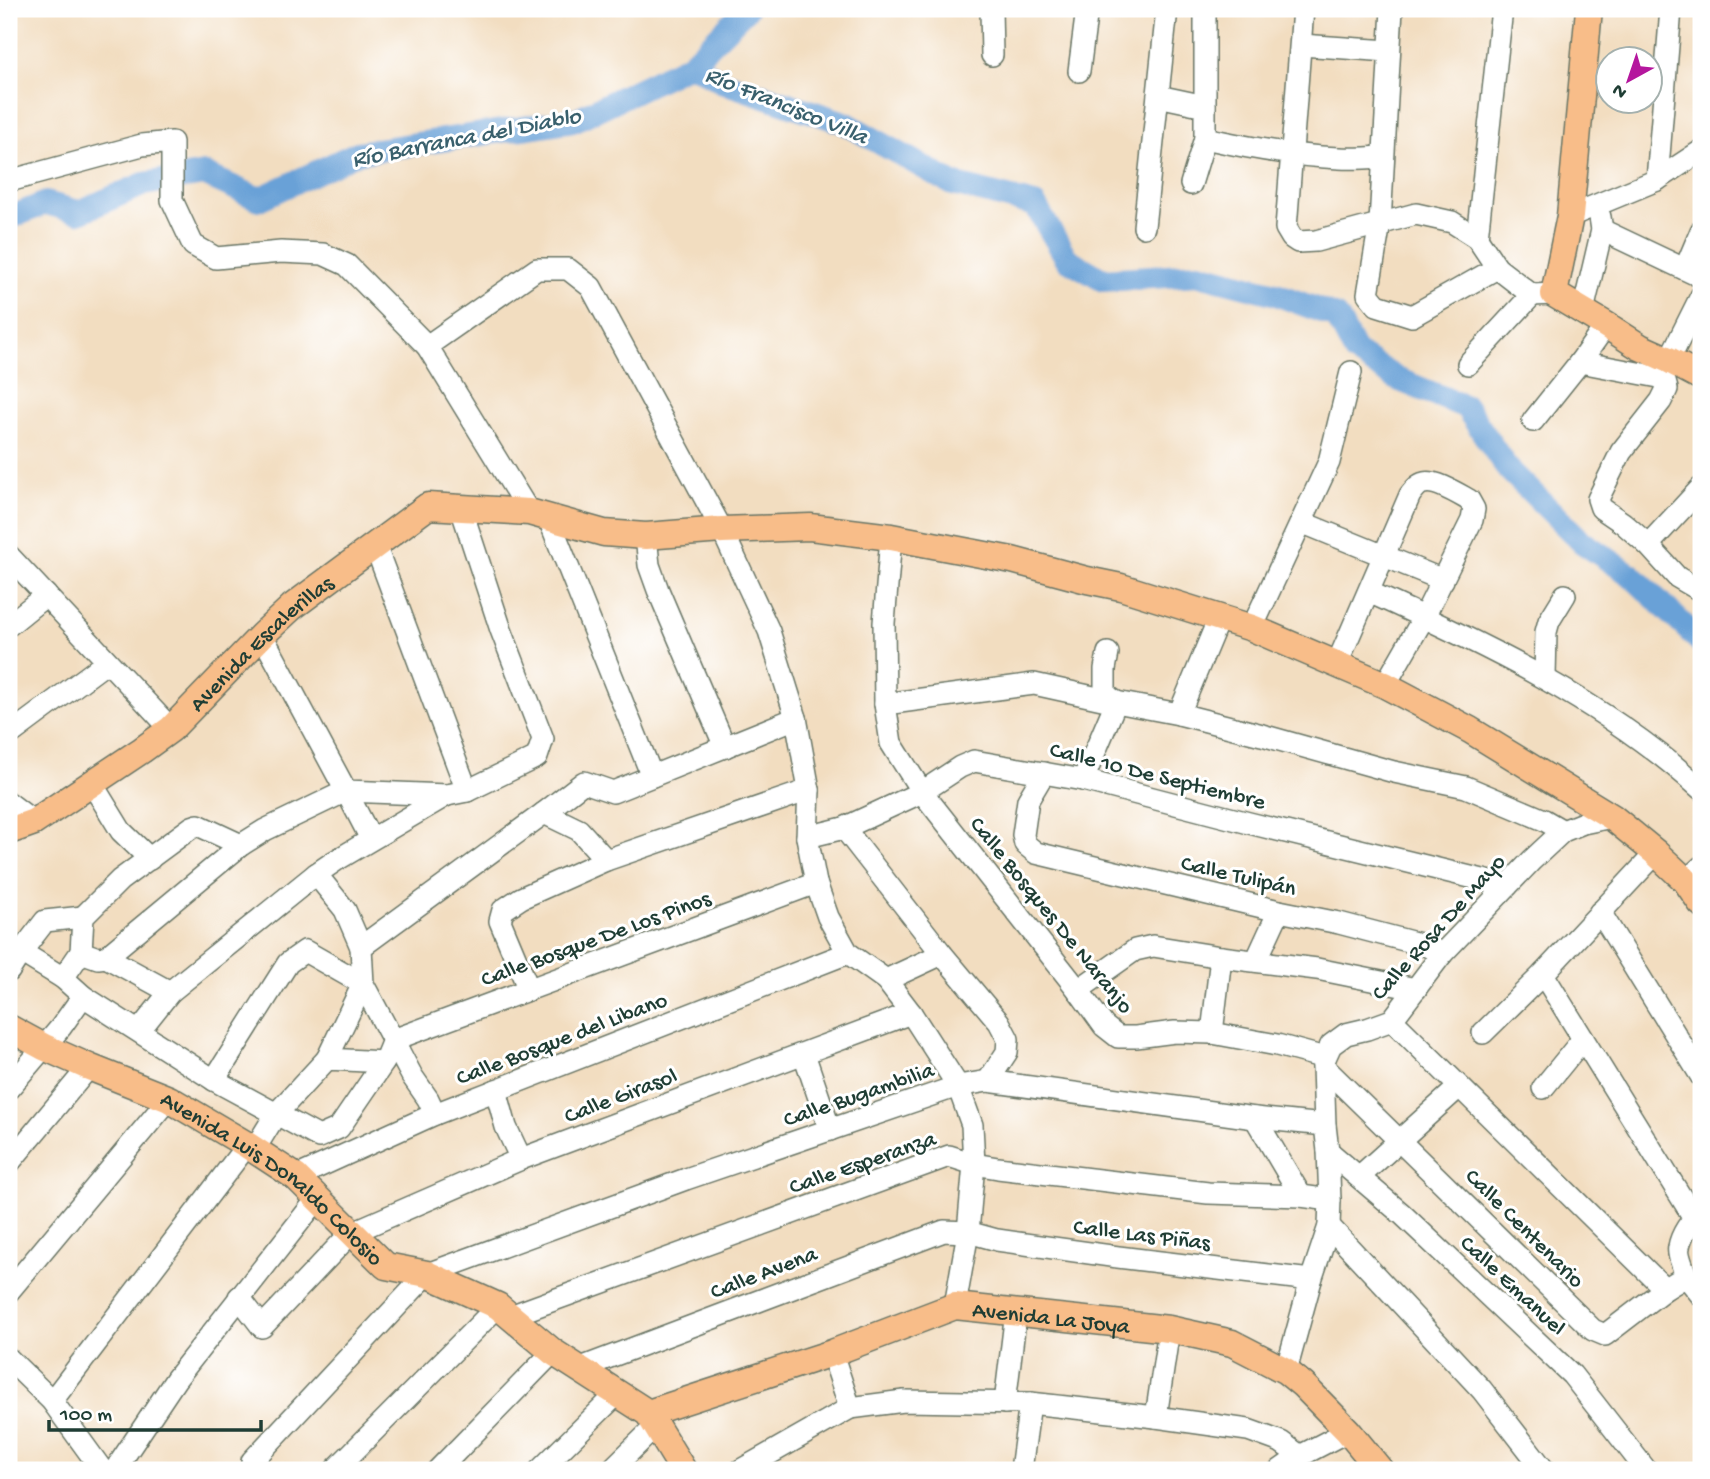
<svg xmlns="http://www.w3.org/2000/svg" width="1710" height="1479" font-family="'Gochi Hand',sans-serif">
<rect width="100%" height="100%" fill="#fff"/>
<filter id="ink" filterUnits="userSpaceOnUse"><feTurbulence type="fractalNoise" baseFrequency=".0143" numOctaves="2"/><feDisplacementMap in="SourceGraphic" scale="14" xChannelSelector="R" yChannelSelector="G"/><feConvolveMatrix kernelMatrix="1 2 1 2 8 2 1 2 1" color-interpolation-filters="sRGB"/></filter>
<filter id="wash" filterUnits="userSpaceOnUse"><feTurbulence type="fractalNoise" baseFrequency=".00686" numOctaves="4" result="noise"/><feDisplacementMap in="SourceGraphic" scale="28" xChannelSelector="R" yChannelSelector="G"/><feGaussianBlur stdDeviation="1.57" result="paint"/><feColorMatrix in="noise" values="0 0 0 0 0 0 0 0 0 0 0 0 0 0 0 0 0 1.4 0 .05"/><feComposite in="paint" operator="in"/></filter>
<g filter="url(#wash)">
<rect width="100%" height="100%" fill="#f2ddc0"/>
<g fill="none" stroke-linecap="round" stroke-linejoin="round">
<!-- river -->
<g stroke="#69a1d7" stroke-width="24">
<polyline points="691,64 723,82 845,123 953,184 1035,205 1067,259 1103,280 1199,274 1276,294 1337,317 1355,352 1397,379 1466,407 1506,467 1582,542 1631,575 1701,642"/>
<polyline points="9,218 46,203 79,212 144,184 204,174 259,199 357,153 575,120 691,64 746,9"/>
</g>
</g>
</g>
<g filter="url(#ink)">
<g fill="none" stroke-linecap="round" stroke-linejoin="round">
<!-- minor casing -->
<g stroke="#697565" stroke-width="24">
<g id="minor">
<polyline points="991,9 992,55"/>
<polyline points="1303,9 1286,228 1292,238 1298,242 1316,241 1416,214 1452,222 1477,238 1497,268 1532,295 1554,294"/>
<polyline points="1392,9 1380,223 1368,294 1377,305 1412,316 1497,268"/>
<polyline points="1301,45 1389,51"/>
<polyline points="1079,71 1087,9"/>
<polyline points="1158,96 1205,106"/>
<path d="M1205,138c44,10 89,18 134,20 14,1 29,0 44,-1"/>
<polyline points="1657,180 1671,9"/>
<polyline points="9,181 142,145 172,142 172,200 193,245 216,258 281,252 323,254 347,265 427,346 529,512"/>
<polyline points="1191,184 1205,138 1205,9"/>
<polyline points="1570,216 1657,180 1701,151"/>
<polyline points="1144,227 1167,9"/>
<polyline points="1602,230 1701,277"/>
<polyline points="1477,238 1502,9"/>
<polyline points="1685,269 1701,231"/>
<polyline points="1701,296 1669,360 1664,378 1667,389 1661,401 1621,452 1598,499 1601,508 1623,523 1648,545 1677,577 1701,591"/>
<polyline points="1583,311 1602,230 1600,217"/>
<polyline points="427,346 537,269 568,269 591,287 722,530 769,631 796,718 809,790 807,837 816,883 828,917 848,953 886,980 911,1013 958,1086 972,1125 974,1164 968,1232 955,1306"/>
<polyline points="1580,362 1664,378"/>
<polyline points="1468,364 1532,295"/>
<polyline points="1533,421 1580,362 1606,325"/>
<polyline points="549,519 652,776"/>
<polyline points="1301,522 1443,580"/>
<polyline points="646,536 649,565 658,590 725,747"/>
<polyline points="891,537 884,623 885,704 891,743 922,792 1078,990 1104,1026 1118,1037 1136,1037 1175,1032 1212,1033 1277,1045 1325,1058"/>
<polyline points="375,545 467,791"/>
<polyline points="1648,545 1701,488"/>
<polyline points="9,556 171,729"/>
<path d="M1369,592c117,53 236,110 332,197"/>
<polyline points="9,625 46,595"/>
<polyline points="1252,628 1329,462 1351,372"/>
<polyline points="262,635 346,791 447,795 467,791 537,757 543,739 501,630 461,508"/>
<path d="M1337,664l73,-169c4,-5 8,-11 14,-12 12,-3 34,11 45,17l5,9 -2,11 -48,97 -39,68"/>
<polyline points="1545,677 1546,632 1549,621 1565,595"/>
<polyline points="885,704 1034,684 1116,702 1179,714 1262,735 1394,772 1466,787 1544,820 1563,831"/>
<polyline points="1179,714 1219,618"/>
<polyline points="796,718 613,792 584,782 544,813 361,947 363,984 393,1040 816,883"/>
<polyline points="9,735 107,662"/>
<polyline points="1044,773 1028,800 1023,835 1025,844 1036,853 1279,911 1339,923 1427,946 1442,954"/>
<polyline points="1083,780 1116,702 1105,694 1105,669 1108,653"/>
<polyline points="91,782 121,831 150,859"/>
<polyline points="9,803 34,822"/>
<polyline points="544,813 579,830 606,860"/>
<polyline points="844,828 942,954 999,1022 1008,1039 1007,1052 988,1081"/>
<polyline points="807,837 844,828 922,792 960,767 974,761 1083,780 1249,823 1507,886"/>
<polyline points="1686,881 1701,867"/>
<polyline points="1600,912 1701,1076"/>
<polyline points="361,947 345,910 316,874 335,861 447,795"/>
<polyline points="21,952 63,978 83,996 214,1080 319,1137 339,1128 384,1062 393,1040 412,1076 428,1099 435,1114"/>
<polyline points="81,952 83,917 120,880 192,827 198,825 241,845"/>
<polyline points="106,957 170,992"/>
<polyline points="1256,961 1279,911"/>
<polyline points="9,971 21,952 45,921 83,917"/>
<polyline points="1543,974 1694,1218"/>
<polyline points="63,978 81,952 98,958 106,957 241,845 265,830 346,791 371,839"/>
<polyline points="886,980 942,954"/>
<polyline points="529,990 500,921 503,910 521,898 606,860 809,790"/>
<polyline points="1078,990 1135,950 1153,946 1221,957 1317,969 1416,989"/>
<polyline points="1392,1020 1665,1289"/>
<polyline points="139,1031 170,992 316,874"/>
<polyline points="1212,1033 1221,957"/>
<polyline points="1483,1033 1543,974 1656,853"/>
<polyline points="804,1054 830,1130"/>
<polyline points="1323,1066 1593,1330 1605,1335 1665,1289 1686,1276 1701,1295"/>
<polyline points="214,1080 288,963 305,951 363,984 327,1059"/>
<polyline points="9,1088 61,1027 83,996"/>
<polyline points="1543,1088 1583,1039"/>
<polyline points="496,1090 506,1127 521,1159"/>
<polyline points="1255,1118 1301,1196"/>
<polyline points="254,1150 276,1114 327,1059 384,1062"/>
<polyline points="1328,1151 1402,1214 1572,1375 1646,1470"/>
<polyline points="9,1163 89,1067"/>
<polyline points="296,1177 435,1114 848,953"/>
<polyline points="1359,1177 1459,1087"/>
<polyline points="1329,1226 1482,1390 1544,1470"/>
<path d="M1686,1276c-2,-8 -9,-21 -7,-29 2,-12 12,-28 22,-34"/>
<polyline points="9,1291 169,1099"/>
<polyline points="239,1297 262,1327 351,1233 521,1159 911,1013"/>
<polyline points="510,1316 949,1156 974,1164 998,1168 1208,1193 1301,1196 1330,1200"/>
<polyline points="832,1353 850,1408"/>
<polyline points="9,1359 52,1401 102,1470"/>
<polyline points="578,1369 944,1231 968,1232 997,1240 1118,1257 1311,1280"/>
<polyline points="1286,1371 1311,1280 1329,1226 1330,1200 1328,1151 1325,1125 1323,1066 1325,1058 1331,1045 1346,1034 1367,1029 1392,1020 1442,954 1532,860 1563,831 1583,823 1612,817"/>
<polyline points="52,1401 247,1145"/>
<polyline points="1005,1403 1016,1312"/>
<polyline points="1156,1417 1169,1329"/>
<polyline points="252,1461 427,1274 686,1179 958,1086 988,1081 1255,1118 1325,1125"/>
<polyline points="115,1470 176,1379 318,1198"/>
<polyline points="335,1470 498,1306"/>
<polyline points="438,1470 553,1352"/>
<polyline points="540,1470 618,1393"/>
<polyline points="611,1470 656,1426"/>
<polyline points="741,1470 850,1408 904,1401 1030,1403 1156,1417 1248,1430 1281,1442 1300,1456"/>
<polyline points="1021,1470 1030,1403"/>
<polyline points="1280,1470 1300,1456 1348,1431"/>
</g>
</g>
<!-- major casing -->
<g stroke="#697565" stroke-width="29">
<g id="major">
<polyline points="1589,9 1570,216 1554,294 1606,325 1640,347 1669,360 1701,377"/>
<path id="s1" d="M9,831l25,-9 108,-72 29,-21 91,-94 30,-28 136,-101 101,6 75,21 42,3 76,-6 88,-3 81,10 121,23 75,20 34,7 131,41 133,57 85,45 142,87 44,36 30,28 15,22"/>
<path id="s2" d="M9,1028l35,19 45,20 80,32 78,46 49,32 90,89 41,8 71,32 55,46 95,61 35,57"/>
<path id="s3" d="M648,1413l184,-60 123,-47 214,23 63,14 54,28 17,14 45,46 32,39"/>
</g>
</g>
<!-- minor -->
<use href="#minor" stroke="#fff" stroke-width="21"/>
<!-- major -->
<use href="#major" stroke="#f8bd89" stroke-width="26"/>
</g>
</g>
<g text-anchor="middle" stroke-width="6" stroke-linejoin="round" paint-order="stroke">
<!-- street labels -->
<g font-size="23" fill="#1f3d34" stroke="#fff">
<text dy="8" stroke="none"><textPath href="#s1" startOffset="317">Avenida Escalerillas</textPath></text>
<text transform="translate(1158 774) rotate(14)" y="8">Calle 10 De Septiembre</text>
<text transform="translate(1239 874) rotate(13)" y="8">Calle Tulipán</text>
<text transform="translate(1053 914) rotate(51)" y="8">Calle Bosques De Naranjo</text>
<text transform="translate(1437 926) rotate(-48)" y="8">Calle Rosa De Mayo</text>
<text transform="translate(595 937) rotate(-20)" y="8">Calle Bosque De Los Pinos</text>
<text transform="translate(561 1037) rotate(-21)" y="8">Calle Bosque del Libano</text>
<text transform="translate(858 1093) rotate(-19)" y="8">Calle Bugambilia</text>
<text transform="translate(620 1094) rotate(-21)" y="8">Calle Girasol</text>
<text transform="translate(862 1161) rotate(-19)" y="8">Calle Esperanza</text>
<text dy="8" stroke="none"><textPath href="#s2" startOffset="306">Avenida Luis Donaldo Colosio</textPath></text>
<text transform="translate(1526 1227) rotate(45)" y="8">Calle Centenario</text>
<text transform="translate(1142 1233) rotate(7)" y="8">Calle Las Piñas</text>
<text transform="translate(763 1271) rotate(-21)" y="8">Calle Avena</text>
<text transform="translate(1514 1284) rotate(43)" y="8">Calle Emanuel</text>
<text dy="8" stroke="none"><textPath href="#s3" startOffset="422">Avenida La Joya</textPath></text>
</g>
<!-- water labels -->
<g font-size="24" font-style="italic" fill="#39606d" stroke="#fff">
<text transform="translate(787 104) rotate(22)" y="8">Río Francisco Villa</text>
<text transform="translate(466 136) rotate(-11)" y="8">Río Barranca del Diablo</text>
</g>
</g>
<!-- margin -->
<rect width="1710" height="1479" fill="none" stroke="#fff" stroke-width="35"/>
<!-- north arrow -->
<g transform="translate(1629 80) rotate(220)"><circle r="33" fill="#ffffff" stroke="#a5b1ae" stroke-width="2"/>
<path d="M0-5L12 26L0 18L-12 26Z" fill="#b5179e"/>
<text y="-10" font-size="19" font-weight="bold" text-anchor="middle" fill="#1f3d34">N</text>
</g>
<!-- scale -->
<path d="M49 1420v10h212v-10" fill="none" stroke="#1f3d34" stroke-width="3.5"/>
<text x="60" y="1420" font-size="21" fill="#1f3d34" stroke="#ffffff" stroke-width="5" paint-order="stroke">100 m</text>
</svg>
